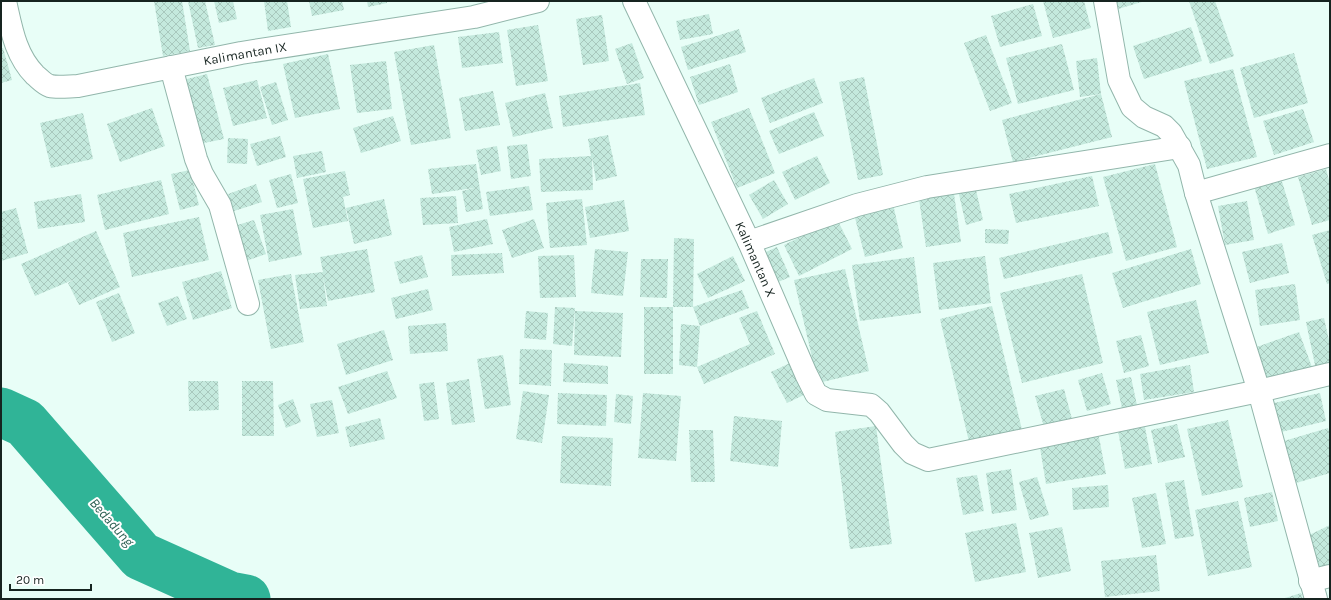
<svg xmlns="http://www.w3.org/2000/svg" width="1331" height="600" font-family="Karla,sans-serif">
<defs>
<pattern id="building-cross-hatch" width="8" height="8" patternUnits="userSpaceOnUse"><rect width="8" height="8" fill="#c4e9dd"/><path d="M0 0l8 8M0 8l8-8" fill="none" stroke="#a8c8bd"/></pattern>
</defs>
<rect width="100%" height="100%" fill="#e8fef7"/>
<g fill="none" stroke-linecap="round" stroke-linejoin="round">
<!-- river -->
<polyline stroke="#30b497" stroke-width="49" points="1,412 25,423 141,556 230,596 246,599"/>
</g>
<!-- building -->
<g fill="url(#building-cross-hatch)">
<polygon points="154,1 182,1 190,51 163,56"/>
<polygon points="188,1 205,1 215,45 198,48"/>
<polygon points="214,1 233,1 237,19 219,23"/>
<polygon points="264,1 287,1 291,27 268,31"/>
<polygon points="309,1 342,1 344,10 312,16"/>
<polygon points="367,1 387,1 387,3 368,7"/>
<polygon points="1043,1 1084,1 1091,28 1053,38"/>
<polygon points="1115,1 1145,1 1118,9"/>
<polygon points="1189,1 1215,1 1234,56 1210,64"/>
<polygon points="1033,4 1042,36 1000,47 991,16"/>
<polygon points="709,14 713,34 680,40 676,21"/>
<polygon points="602,15 609,61 583,65 576,19"/>
<polygon points="538,25 548,81 516,86 507,30"/>
<polygon points="1191,27 1202,61 1144,79 1133,46"/>
<polygon points="739,29 746,52 688,70 681,47"/>
<polygon points="499,32 503,63 462,68 458,37"/>
<polygon points="986,35 1012,103 990,111 964,43"/>
<polygon points="632,43 644,78 627,84 615,49"/>
<polygon points="1062,44 1074,90 1018,104 1006,58"/>
<polygon points="434,45 451,138 411,145 394,52"/>
<polygon points="1,48 3,48 12,80 1,83"/>
<polygon points="1294,53 1308,103 1254,118 1240,68"/>
<polygon points="328,54 340,109 295,118 283,64"/>
<polygon points="1097,58 1101,94 1112,137 1013,162 1002,120 1101,94 1080,97 1076,61"/>
<polygon points="386,61 392,109 357,113 350,65"/>
<polygon points="730,64 738,92 699,105 690,77"/>
<polygon points="1233,69 1257,157 1207,169 1184,81"/>
<polygon points="207,74 224,139 199,144 183,80"/>
<polygon points="864,77 883,175 858,180 839,82"/>
<polygon points="814,78 823,103 770,123 761,98"/>
<polygon points="257,80 267,118 233,126 223,88"/>
<polygon points="276,82 288,120 272,125 260,87"/>
<polygon points="640,83 645,115 563,127 559,96"/>
<polygon points="493,91 500,125 465,131 459,98"/>
<polygon points="545,93 553,128 513,137 505,103"/>
<polygon points="152,108 165,146 120,162 107,124"/>
<polygon points="749,108 775,173 737,188 711,122"/>
<polygon points="1303,109 1314,142 1274,155 1263,121"/>
<polygon points="814,112 824,136 779,154 769,131"/>
<polygon points="83,113 93,159 51,168 40,123"/>
<polygon points="393,116 401,141 361,153 353,128"/>
<polygon points="608,135 617,176 596,181 592,157 593,190 541,192 539,159 591,156 588,139"/>
<polygon points="280,136 286,157 257,166 250,144"/>
<polygon points="228,138 248,139 247,164 227,163"/>
<polygon points="527,144 531,176 511,179 507,146"/>
<polygon points="497,146 501,171 481,175 476,150"/>
<polygon points="322,151 326,172 297,178 293,156"/>
<polygon points="817,156 830,183 795,200 782,172"/>
<polygon points="476,164 483,209 466,212 462,191 474,188 432,194 428,169"/>
<polygon points="1155,164 1177,247 1126,261 1103,177"/>
<polygon points="1326,169 1330,184 1330,220 1312,225 1298,177"/>
<polygon points="190,170 199,205 180,210 171,174"/>
<polygon points="345,171 350,195 343,197 348,221 313,228 303,179"/>
<polygon points="291,174 298,203 277,208 269,180"/>
<polygon points="1092,176 1099,206 1016,223 1009,194"/>
<polygon points="1281,178 1295,225 1268,234 1254,186"/>
<polygon points="161,180 169,214 105,230 97,195"/>
<polygon points="774,180 788,204 763,219 749,195"/>
<polygon points="256,184 262,202 234,211 228,194"/>
<polygon points="529,186 533,210 490,216 486,192"/>
<polygon points="975,186 983,220 966,225 958,190"/>
<polygon points="81,194 85,222 38,229 34,202"/>
<polygon points="954,194 961,242 926,247 919,199"/>
<polygon points="456,196 458,223 423,225 420,198"/>
<polygon points="384,199 392,235 354,244 346,208"/>
<polygon points="582,199 587,245 550,248 546,203"/>
<polygon points="624,200 629,231 590,238 585,207"/>
<polygon points="1247,201 1254,240 1225,245 1218,206"/>
<polygon points="893,204 903,248 865,257 854,214"/>
<polygon points="16,208 28,253 1,261 1,212"/>
<polygon points="293,209 302,255 269,262 260,215"/>
<polygon points="199,217 209,260 132,277 123,233"/>
<polygon points="487,219 493,244 454,252 449,227"/>
<polygon points="534,219 544,248 512,258 502,230"/>
<polygon points="837,219 852,249 799,276 784,245"/>
<polygon points="254,220 266,254 243,262 231,227"/>
<polygon points="985,229 1009,230 1008,244 985,243"/>
<polygon points="1330,230 1330,283 1327,284 1312,235"/>
<polygon points="96,231 120,287 79,305 68,283 75,279 35,296 21,264"/>
<polygon points="1108,232 1113,253 1004,279 999,258"/>
<polygon points="674,238 694,239 693,307 673,307 673,374 644,374 644,307 673,307"/>
<polygon points="1282,243 1289,273 1250,283 1242,252"/>
<polygon points="777,247 790,277 771,285 759,255"/>
<polygon points="367,249 375,292 328,301 323,276 327,306 300,309 295,275 323,272 320,257"/>
<polygon points="595,249 628,252 623,296 591,293"/>
<polygon points="1191,249 1201,284 1123,308 1112,273"/>
<polygon points="502,253 504,273 452,276 451,255"/>
<polygon points="422,255 428,277 400,284 394,262"/>
<polygon points="574,255 576,297 540,298 538,256"/>
<polygon points="733,256 745,281 708,298 697,274"/>
<polygon points="985,256 991,303 939,310 933,263"/>
<polygon points="914,257 921,313 860,321 852,265"/>
<polygon points="641,259 668,259 667,298 640,297"/>
<polygon points="845,269 869,371 818,383 794,280"/>
<polygon points="221,271 232,308 193,320 182,282"/>
<polygon points="291,274 304,342 271,349 258,280"/>
<polygon points="1082,274 1103,363 1022,383 1000,293"/>
<polygon points="1295,284 1300,320 1260,326 1255,290"/>
<polygon points="428,289 433,310 396,319 391,298"/>
<polygon points="742,290 749,308 700,326 693,307"/>
<polygon points="119,293 135,333 112,342 96,302"/>
<polygon points="178,296 187,319 167,326 158,303"/>
<polygon points="1196,300 1209,353 1160,365 1147,312"/>
<polygon points="992,306 1023,434 970,446 940,319"/>
<polygon points="555,307 575,308 572,346 553,344"/>
<polygon points="526,311 548,313 546,340 524,338"/>
<polygon points="575,311 623,313 621,357 574,355"/>
<polygon points="757,311 775,354 704,384 697,367 750,344 739,318"/>
<polygon points="1324,318 1330,345 1330,367 1316,370 1306,322"/>
<polygon points="446,323 448,351 410,354 408,326"/>
<polygon points="681,324 700,326 697,367 679,365"/>
<polygon points="384,330 393,360 346,375 337,344"/>
<polygon points="1299,332 1312,367 1267,383 1254,348"/>
<polygon points="1141,335 1149,366 1124,373 1116,341"/>
<polygon points="520,349 552,350 551,386 519,384"/>
<polygon points="503,355 511,405 485,409 477,359"/>
<polygon points="564,363 608,366 608,384 563,382"/>
<polygon points="790,363 806,394 787,403 771,372"/>
<polygon points="1190,365 1194,392 1144,400 1140,374"/>
<polygon points="387,371 397,398 348,414 338,387"/>
<polygon points="1102,373 1111,404 1087,411 1078,380"/>
<polygon points="1131,377 1138,410 1123,413 1116,380"/>
<polygon points="469,379 475,422 452,425 446,383"/>
<polygon points="188,381 218,381 219,410 189,411"/>
<polygon points="242,381 273,381 274,436 242,436"/>
<polygon points="434,382 439,419 424,421 419,384"/>
<polygon points="1064,389 1072,419 1044,427 1035,396"/>
<polygon points="523,391 549,395 542,443 516,439"/>
<polygon points="558,393 607,395 606,426 557,424"/>
<polygon points="643,393 681,396 676,461 638,458"/>
<polygon points="1320,393 1326,421 1281,432 1274,403"/>
<polygon points="616,394 633,396 631,424 614,422"/>
<polygon points="293,399 301,422 286,428 278,405"/>
<polygon points="332,400 339,433 317,437 310,404"/>
<polygon points="734,416 782,421 778,467 730,461"/>
<polygon points="380,418 385,439 350,447 345,427"/>
<polygon points="1228,420 1243,487 1202,496 1187,429"/>
<polygon points="1177,424 1185,457 1158,463 1151,430"/>
<polygon points="876,426 892,544 850,549 835,432"/>
<polygon points="1145,427 1152,464 1125,469 1118,431"/>
<polygon points="1328,428 1330,434 1330,473 1296,483 1284,441"/>
<polygon points="689,430 713,430 715,482 691,482"/>
<polygon points="1098,432 1106,474 1046,484 1039,442"/>
<polygon points="562,436 613,438 611,486 560,483"/>
<polygon points="1011,469 1017,510 992,514 986,473"/>
<polygon points="977,475 984,511 963,515 956,478"/>
<polygon points="1037,477 1049,515 1030,520 1019,482"/>
<polygon points="1184,480 1194,536 1175,539 1165,483"/>
<polygon points="1108,485 1109,507 1073,510 1072,488"/>
<polygon points="1272,492 1278,521 1250,527 1244,498"/>
<polygon points="1156,493 1166,544 1142,548 1132,498"/>
<polygon points="1238,501 1252,567 1208,576 1195,510"/>
<polygon points="1016,523 1026,572 975,582 965,533"/>
<polygon points="1330,525 1330,569 1318,575 1301,539"/>
<polygon points="1062,527 1071,571 1038,578 1029,533"/>
<polygon points="1156,555 1160,591 1105,597 1101,561"/>
<polygon points="1301,593 1303,599 1282,599"/>
</g>
<g fill="none" stroke-linecap="round" stroke-linejoin="round">
<!-- minor casing -->
<g stroke="#92b6ab" stroke-width="24">
<g id="minor">
<path d="M5,1c6,26 10,54 30,74 5,4 9,9 15,11 8,2 20,0 28,0l163,-33 233,-36 64,-16"/>
<polyline points="634,1 749,242 806,374 816,394 827,400 871,405 879,412 903,444 912,453 928,460 1259,391 1330,374"/>
<polyline points="1105,1 1119,80 1132,107 1144,117 1164,126 1171,133 1189,165 1196,193 1259,391 1316,599"/>
<polyline points="171,67 196,159 202,174 220,205 248,304"/>
<polyline points="1196,193 1330,155"/>
<polyline points="749,242 857,205 927,187 1180,147"/>
<polyline points="1310,581 1330,576"/>
</g>
</g>
<!-- minor -->
<use href="#minor" stroke="#fff" stroke-width="22"/>
</g>
<g text-anchor="middle" stroke-width="4" stroke-linejoin="round" paint-order="stroke">
<!-- street labels -->
<g font-size="13" fill="#162420" stroke="#fff">
<text transform="translate(245 53) rotate(-10)" y="5">Kalimantan IX</text>
<text transform="translate(756 259) rotate(66)" y="5">Kalimantan X</text>
</g>
<!-- water labels -->
<g font-size="14" font-style="italic" fill="#2c5f52" stroke="#fff">
<text transform="translate(112 522) rotate(49)" y="5">Bedadung</text>
</g>
</g>
<!-- border -->
<rect width="1331" height="600" fill="none" stroke="#162420" stroke-width="4"/>
<!-- scale -->
<path d="M10 584v6h81v-6" fill="none" stroke="#162420" stroke-width="2"/>
<text x="16" y="584" font-size="12" fill="#162420" stroke="#ffffff" stroke-width="3" paint-order="stroke">20 m</text>
</svg>
